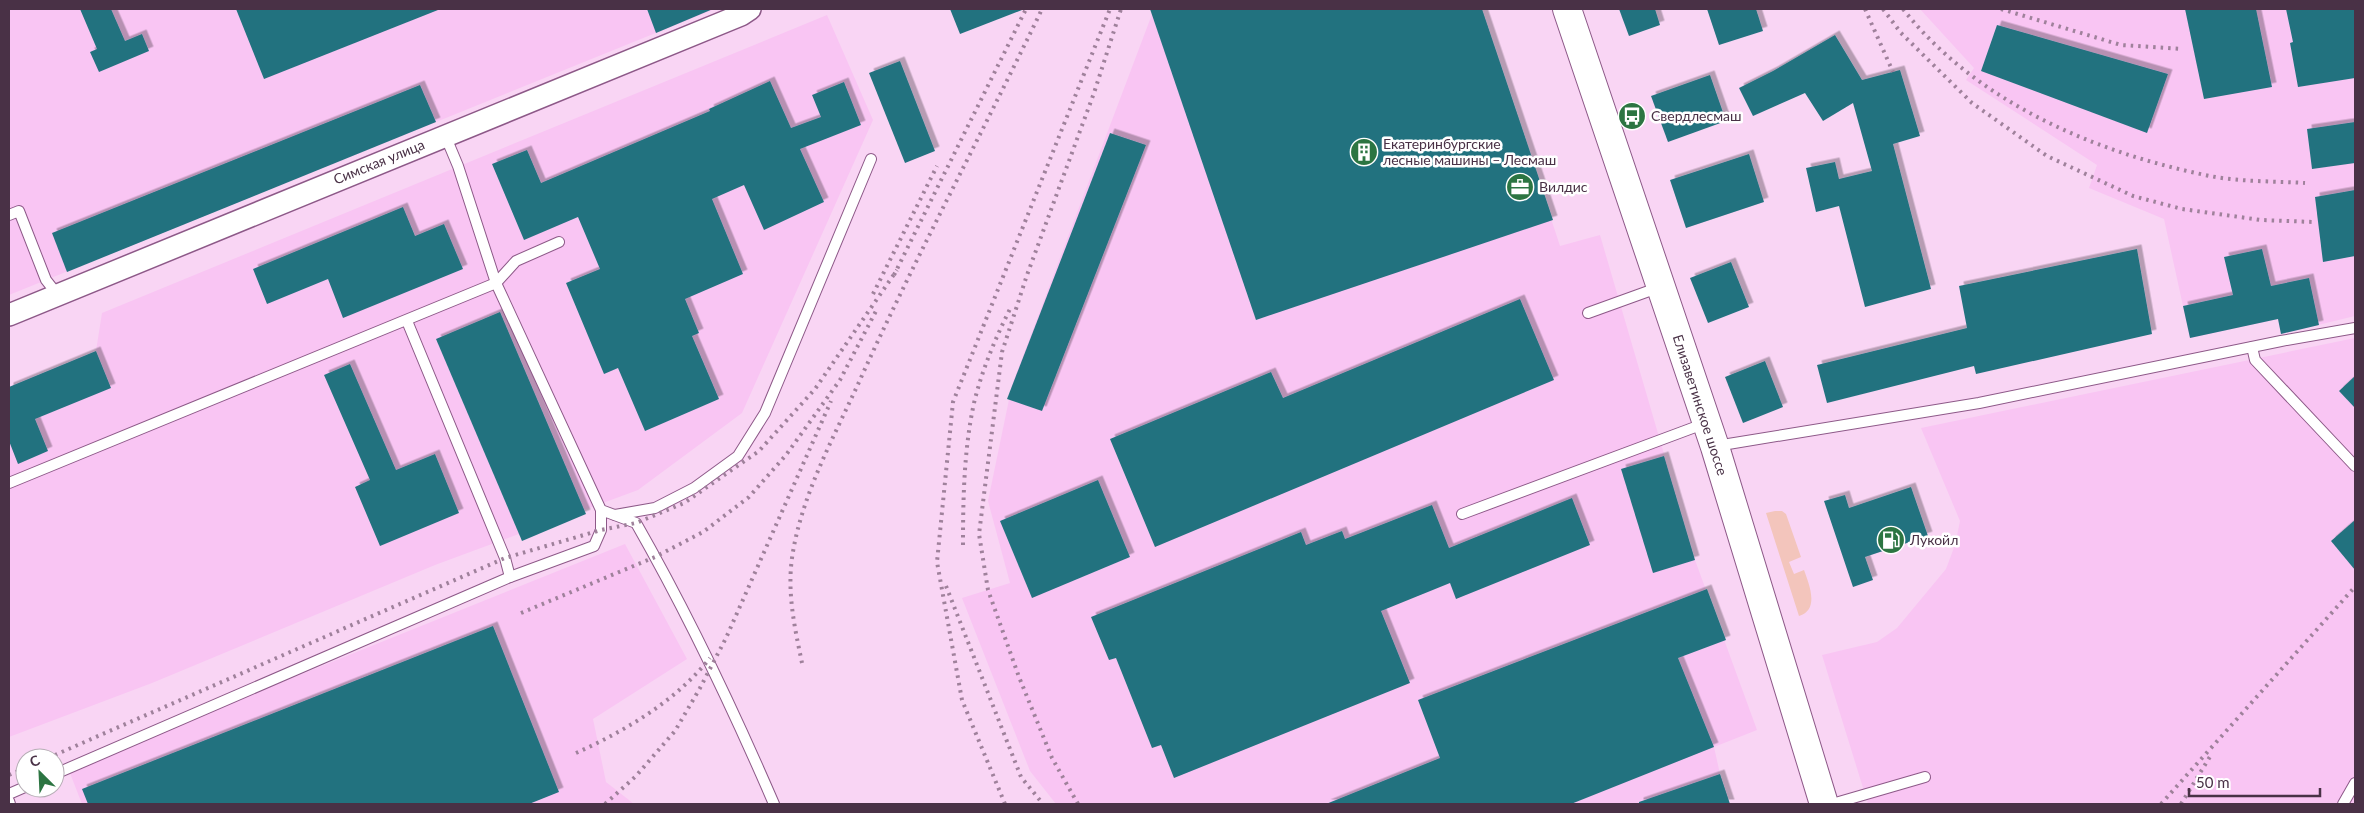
<svg xmlns="http://www.w3.org/2000/svg" width="2364" height="813" font-family="Lato,sans-serif">
<defs>
<filter id="shadow"><feDropShadow dx="4.5" dy="-4.5" stdDeviation="0" flood-color="#0004"/></filter>
</defs>
<rect width="100%" height="100%" fill="#f9d5f4"/>
<!-- built -->
<g fill="#f9c5f3">
<polygon points="9,9 715,9 9,295"/>
<polygon points="1154,9 1482,9 1560,246 1600,235 1695,560 1757,730 1714,747 1720,774 1730,804 1056,804 1030,771 962,598 1010,583 988,501 1012,385"/>
<polygon points="1920,9 2355,9 2355,316 2281,334 2278,319 2190,338 2164,219 2089,188 2097,165 1966,80 1974,68"/>
<polygon points="827,15 873,120 742,413 638,490 435,565 152,683 9,737 9,387 96,351 102,313"/>
<polygon points="2355,338 2355,804 1868,804 1822,655 1877,642 1897,628 1946,569 1955,545 1960,521 1921,428"/>
<polygon points="625,544 687,659 593,719 606,782 634,804 82,804 68,768"/>
</g>
<!-- green -->
<path fill="#f3c5bc" d="M1775,511h7l4,3 15,43 -12,5 5,12 10,-4c5,14 16,40 -5,46l-33,-103z"/>
<!-- building -->
<g fill="#24727f" filter="url(#shadow)">
<polygon points="80,9 111,9 125,41 142,34 149,51 99,72 90,52 97,49"/>
<polygon points="236,9 438,9 438,10 264,79"/>
<polygon points="647,9 713,9 656,33"/>
<polygon points="950,9 1022,9 1022,10 960,34"/>
<polygon points="1150,9 1482,9 1553,220 1256,320"/>
<polygon points="1619,9 1655,9 1660,25 1629,36"/>
<polygon points="1707,9 1756,9 1763,31 1719,45"/>
<polygon points="2185,9 2256,9 2272,87 2204,99"/>
<polygon points="2286,9 2355,9 2355,78 2298,87 2290,43 2293,42"/>
<polygon points="1997,25 2168,74 2147,133 1981,71"/>
<polygon points="1835,35 1862,80 1900,70 1920,136 1893,144 1931,289 1865,307 1839,206 1816,212 1806,168 1835,162 1839,179 1872,171 1853,103 1823,121 1805,93 1753,116 1739,88 1773,71"/>
<polygon points="900,61 935,151 905,163 869,73"/>
<polygon points="1710,75 1726,121 1668,142 1651,96"/>
<polygon points="770,81 791,128 821,117 812,95 844,82 861,125 800,149 824,202 764,230 744,185 712,199 743,274 685,299 699,333 692,336 719,399 645,431 618,368 604,374 566,283 600,269 578,217 524,240 492,164 527,150 541,183 710,111 709,109"/>
<polygon points="420,85 436,122 67,272 52,233"/>
<polygon points="2355,122 2355,163 2312,169 2307,129"/>
<polygon points="1110,133 1146,145 1042,411 1007,399"/>
<polygon points="1749,154 1764,202 1686,228 1670,180"/>
<polygon points="2355,190 2355,256 2323,262 2315,197"/>
<polygon points="403,207 415,236 444,224 463,269 343,318 328,279 267,304 253,269"/>
<polygon points="2137,249 2152,334 1976,374 1974,366 1827,403 1817,365 1967,328 1959,286"/>
<polygon points="2262,249 2271,286 2309,278 2319,325 2281,334 2278,319 2190,338 2183,306 2233,295 2224,257"/>
<polygon points="1731,262 1749,307 1708,323 1690,278"/>
<polygon points="1520,299 1554,380 1155,547 1110,439 1271,372 1283,398"/>
<polygon points="500,312 586,514 522,541 436,339"/>
<polygon points="96,351 111,388 35,419 48,451 18,464 9,441 9,387"/>
<polygon points="1765,361 1783,407 1743,423 1725,377"/>
<polygon points="350,364 396,470 435,454 459,513 380,546 355,487 370,480 324,375"/>
<polygon points="2355,376 2355,408 2339,391"/>
<polygon points="1664,456 1695,560 1653,573 1621,469"/>
<polygon points="1098,480 1130,557 1032,598 1000,521"/>
<polygon points="1911,487 1928,536 1865,557 1873,580 1853,587 1824,501 1845,495 1849,508"/>
<polygon points="1572,498 1590,545 1456,599 1450,583 1381,611 1410,683 1174,778 1161,745 1152,748 1116,658 1109,660 1091,617 1301,532 1306,545 1342,531 1345,539 1432,505 1449,548"/>
<polygon points="2355,520 2355,570 2331,541"/>
<polygon points="1707,589 1726,640 1678,658 1714,747 1571,804 1326,804 1440,758 1418,700"/>
<polygon points="493,626 559,792 529,804 88,804 82,789"/>
<polygon points="1720,774 1730,804 1639,804 1639,802"/>
</g>
<g fill="none" stroke-linecap="round" stroke-linejoin="round">
<!-- lane casing -->
<g stroke="#8d5988" stroke-width="12">
<g id="lane">
<path d="M445,135l13,31 38,117 105,227 35,13c52,91 97,186 138,281"/>
<polyline points="9,215 19,211 46,280 57,294"/>
<polyline points="1588,313 1660,287"/>
<polyline points="407,321 505,558 510,577"/>
<polyline points="2252,347 2255,360 2355,466"/>
<polyline points="1716,446 1979,403 2281,341 2355,328"/>
<polyline points="9,483 496,283 516,261 559,242"/>
<polyline points="1462,514 1706,423"/>
<polyline points="615,515 655,508 694,488 738,456 765,413 871,159"/>
<polyline points="55,774 510,577 594,546 601,530 601,510"/>
<polyline points="9,794 25,787"/>
<polyline points="9,801 10,804"/>
<polyline points="1832,804 1925,777"/>
<polyline points="2343,804 2355,783"/>
</g>
</g>
<!-- street casing -->
<g stroke="#8d5988" stroke-width="24">
<polyline id="street" points="9,315 741,15 750,9"/>
</g>
<!-- secondary casing -->
<g stroke="#8d5988" stroke-width="30">
<polyline id="secondary" points="1567,9 1715,447 1824,804"/>
</g>
<!-- lane -->
<use href="#lane" stroke="#fff" stroke-width="10"/>
<!-- street -->
<use href="#street" stroke="#fff" stroke-width="21"/>
<!-- secondary -->
<use href="#secondary" stroke="#fff" stroke-width="28"/>
<!-- rail -->
<g stroke="#9f819b" stroke-width="4" stroke-dasharray="2.5 5" stroke-linecap="butt">
<polyline points="1865,9 1893,72"/>
<polyline points="1883,9 1901,33 1972,103 2047,156 2133,196 2182,209 2261,220 2313,222"/>
<path d="M1903,9c74,94 193,144 307,167 30,6 64,5 95,7"/>
<polyline points="2001,9 2121,45 2183,49"/>
<polyline points="894,275 1026,9"/>
<polyline points="873,294 937,166"/>
<path d="M963,545c0,-47 1,-96 11,-142 8,-33 21,-64 36,-94"/>
<polyline points="946,586 1021,777 1043,804"/>
<polyline points="521,613 655,557 703,532 749,497 786,455 840,380 876,311"/>
<path d="M802,663c-7,-34 -15,-69 -10,-105 9,-62 41,-119 67,-176 57,-126 123,-248 183,-373"/>
<path d="M576,753c49,-22 100,-52 134,-95"/>
<polyline points="48,758 505,558 601,530 636,523 684,503 759,451 815,389 897,270"/>
<polyline points="9,775 25,768"/>
<polyline points="605,804 636,776 675,731 700,688 726,638 831,401"/>
<polyline points="1005,804 962,700 937,562 953,402 1110,9"/>
<polyline points="1078,804 1052,758 1019,677 988,590 979,534 1002,352 1027,275 1094,93 1121,9"/>
<polyline points="2161,804 2353,589"/>
<polyline points="2181,804 2211,755"/>
</g>
</g>
<!-- icons -->
<defs>
<g id="bus-disc" transform="scale(1.4375)"><circle r="9.5" fill="#2c7542" stroke="#fff"/><path d="M-5-6H5V4H4V6H2V4H-2V6H-4V4H-5ZM-3.5-4V0h7V-4ZM-3.5 1.2v1.5H-2V1.2ZM2 1.2v1.5H3.5V1.2Z" fill="#fff"/></g>
<g id="building-disc" transform="scale(1.4375)"><circle r="9.5" fill="#2c7542" stroke="#fff"/><path d="M-4-6H4V6H1V3H-1V6H-4ZM-2.5-4.3h1.7v1.8h-1.7ZM.8-4.3h1.7v1.8H.8ZM-2.5-1h1.7V.8h-1.7ZM.8-1h1.7V.8H.8Z" fill="#fff"/></g>
<g id="office-disc" transform="scale(1.4375)"><circle r="9.5" fill="#2c7542" stroke="#fff"/><path d="M-6-3h4V-5.5h4V-3h4V5H-6ZM-1-4.5V-3h2v-1.5ZM-6 0V1H6V0Z" fill="#fff"/></g>
<g id="fuel-disc" transform="scale(1.4375)"><circle r="9.5" fill="#2c7542" stroke="#fff"/><path d="M-5.5-6h7V0h2V4h1.3V-2.5L3-4.5l.8-.8L6-3V5H2.5V1h-1V6h-7ZM-4.2-4.7v3.2H.2V-4.7Z" fill="#fff"/></g>
</defs>
<g fill-rule="evenodd">
<use href="#bus-disc" x="1632" y="116"/>
<use href="#building-disc" x="1364" y="152"/>
<use href="#office-disc" x="1520" y="187"/>
<use href="#fuel-disc" x="1891" y="540"/>
</g>
<g text-anchor="middle" stroke-width="5" stroke-linejoin="round" paint-order="stroke">
<!-- poi labels -->
<g font-size="14" fill="#493146" stroke="#fff" text-anchor="start">
<text x="1651" y="121">Свердлесмаш</text>
<text x="1383" y="149">Екатеринбургские<tspan x="1383" dy="16">лесные машины – Лесмаш</tspan></text>
<text x="1539" y="192">Вилдис</text>
<text x="1910" y="545">Лукойл</text>
</g>
<!-- street labels -->
<g font-size="14" fill="#493146" stroke="#fff">
<text transform="translate(379 162) rotate(-22)" y="5">Симская улица</text>
<text transform="translate(1700 405) rotate(72)" y="5">Елизаветинское шоссе</text>
</g>
</g>
<!-- border -->
<rect width="2364" height="813" fill="none" stroke="#493146" stroke-width="20"/>
<!-- north arrow -->
<g transform="translate(40 773) rotate(336)"><circle r="24" fill="#ffffff" stroke="#b6adb5"/>
<path d="M0-4L9 19L0 12L-9 19Z" fill="#2c7542"/>
<text y="-8" font-size="14" font-weight="bold" text-anchor="middle" fill="#493146">С</text>
</g>
<!-- scale -->
<path d="M2189 788v8h131v-8" fill="none" stroke="#493146" stroke-width="2.5"/>
<text x="2196" y="788" font-size="15" fill="#493146" stroke="#ffffff" stroke-width="4" paint-order="stroke">50 m</text>
</svg>
